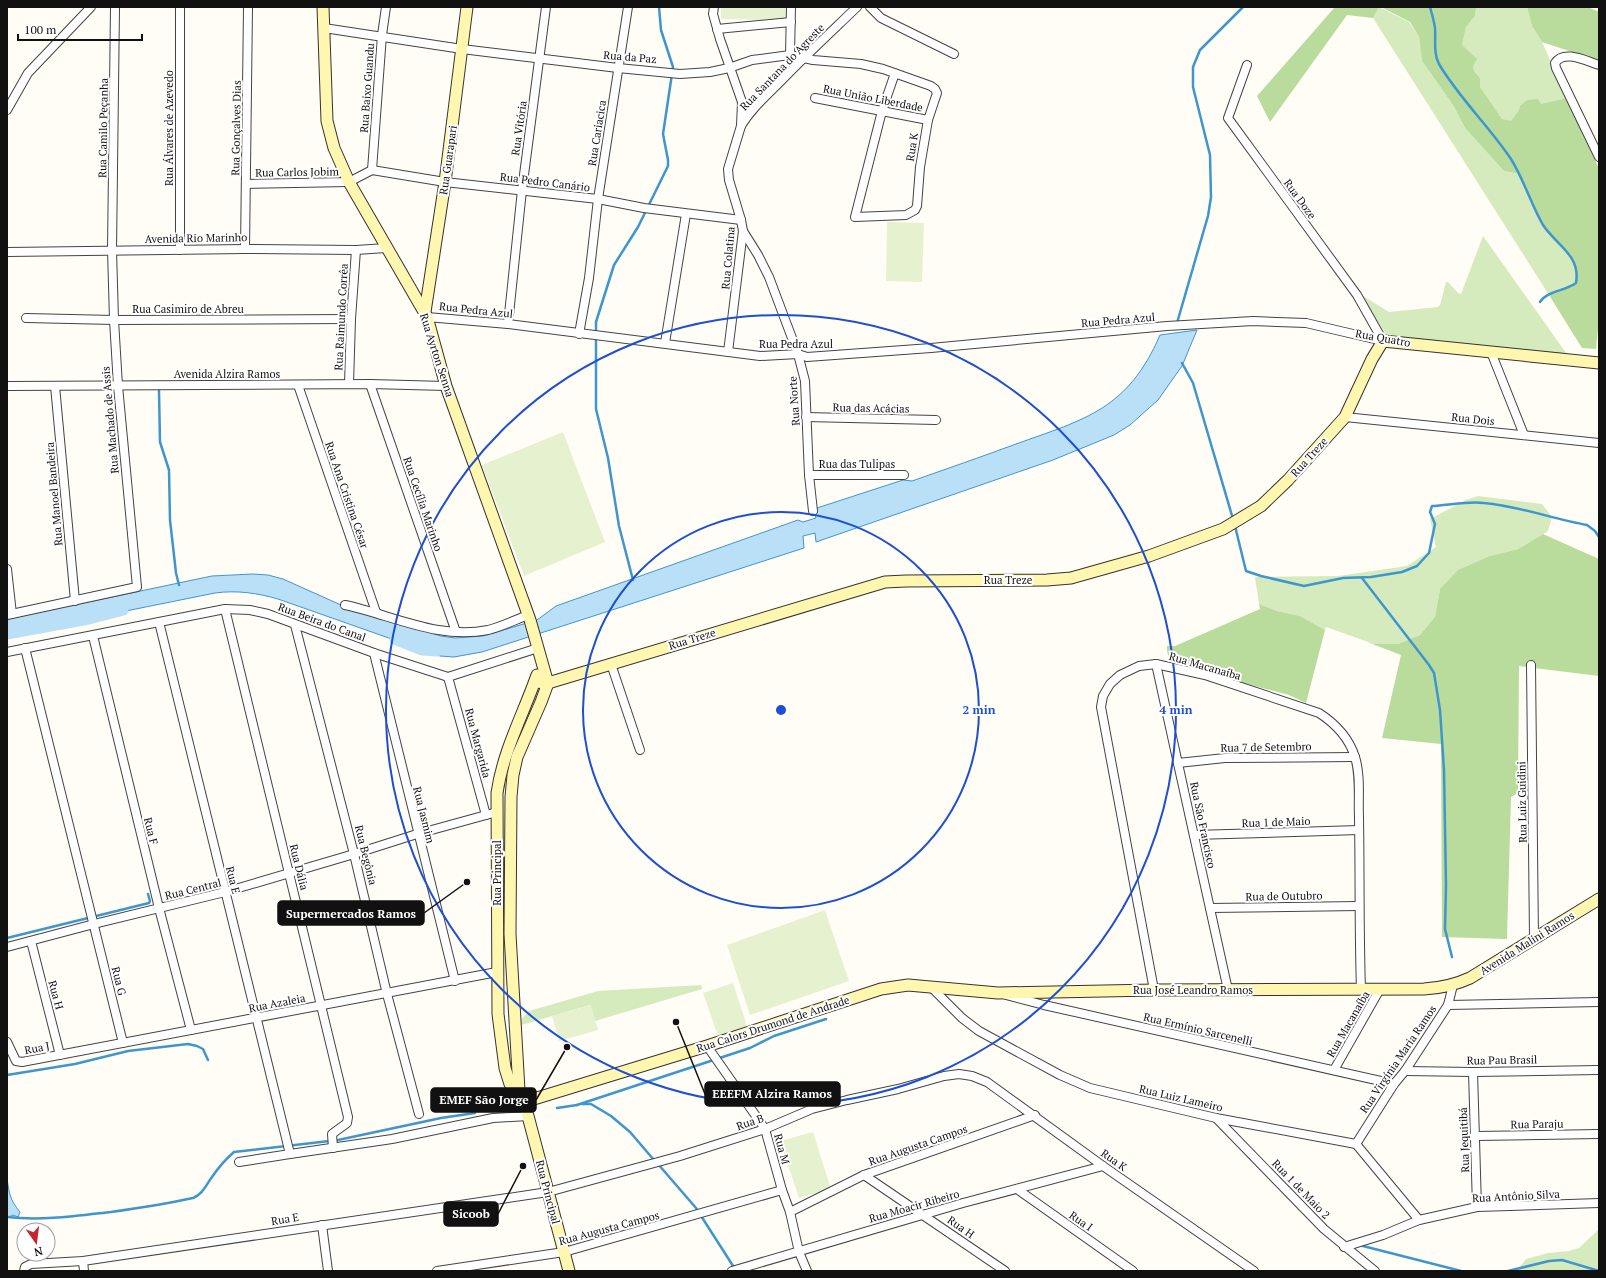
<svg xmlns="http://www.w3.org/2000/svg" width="1606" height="1278" font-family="'PT Serif',serif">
<rect width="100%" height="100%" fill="#fffdf5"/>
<!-- green -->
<g fill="#d5ebbd">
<polygon points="1379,7 1409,22 1419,37 1422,61 1453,105 1465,128 1504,171 1518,174 1543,225 1553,238 1571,255 1576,275 1576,283 1549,295 1373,18"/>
<polygon points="1476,7 1527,7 1532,26 1542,42 1567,98 1519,110 1511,122 1502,119 1487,99 1480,87 1480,78 1474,71 1473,66 1462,45 1466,27 1475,16"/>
<polygon points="1483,236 1569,357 1387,336 1360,294 1389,312 1438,307 1440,305 1446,282 1448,282 1458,293 1461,294"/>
<polygon points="1478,496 1542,504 1552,517 1548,531 1518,549 1490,556 1440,589 1435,618 1420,635 1398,644 1374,644 1326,627 1325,630 1300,616 1277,611 1259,604 1255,577 1338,576 1407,566 1436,547 1430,519 1466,500"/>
<polygon points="701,985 702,989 595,1021 590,1005 518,1026 518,1023 529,1011 598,991"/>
<polygon points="1599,1229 1599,1271 1520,1271 1519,1268 1526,1259 1548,1253 1569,1251 1579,1248"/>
</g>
<!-- forest -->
<g fill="#b9dc9c">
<polygon points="1335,7 1379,7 1373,18 1347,15 1270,122 1257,96"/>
<polygon points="1381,7 1476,7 1475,16 1466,27 1462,45 1477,59 1473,66 1474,71 1480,78 1480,87 1502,119 1511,121 1519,110 1520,106 1527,100 1538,99 1541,104 1567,98 1599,169 1599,318 1596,349 1582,348 1549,295 1572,286 1576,283 1576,275 1571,255 1553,238 1543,225 1519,174 1504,171 1465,128 1453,105 1422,61 1419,37 1410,22"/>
<polygon points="1527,7 1588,7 1599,12 1599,61 1542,42 1532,26"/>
<polygon points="1543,534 1599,559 1599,676 1519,666 1518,793 1511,797 1507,939 1442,937 1441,744 1382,738 1401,655 1367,642 1374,644 1398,644 1420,635 1435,617 1440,589 1458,570 1490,556 1518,549"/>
<path d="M1259,604l18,7 23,5 25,14 -19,73 -17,-8 -111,-29c-7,-5 -12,-11 -11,-20h8l85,-37z"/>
</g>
<!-- pitch -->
<g fill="#e6f2cf">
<polygon points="721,7 789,7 789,20 721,19"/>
<polygon points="887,222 924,223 922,282 886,281"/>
<polygon points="563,432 605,542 524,576 482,465"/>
<polygon points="825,910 849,981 750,1015 727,945"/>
<polygon points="733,983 747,1026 718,1036 703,993"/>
<polygon points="591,1005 598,1030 559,1041 552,1016"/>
<polygon points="813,1132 831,1189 799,1198 780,1141"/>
</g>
<!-- water -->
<g fill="#b9e0f7" stroke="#3f96cf">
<path d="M1197,330l-15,36 -24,34 -28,25 -16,10 -61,25 -237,82 -1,-9 -12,3 1,12 -322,104 -28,5 -14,-1 -162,-57c-21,-6 -41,-9 -63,-6l-208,42v-16l205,-43 41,-2 15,1 15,4 58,26 100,31 14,2 28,-2 54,-16 19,-14 242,-86 5,2 13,-4 -3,-7 4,-3 86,-28 9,1c34,-12 69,-24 104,-37 70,-25 112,-35 144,-109z"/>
<path d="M7,1178c2,15 3,22 13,34l-2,5 -5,-2 -6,3z"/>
</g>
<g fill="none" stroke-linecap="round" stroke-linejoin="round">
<!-- stream -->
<g stroke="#3f96cf" stroke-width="2.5">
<path d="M1430,7c2,7 4,14 5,21 1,12 -2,24 4,36 20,34 50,62 72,95 13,21 20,45 32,66 13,20 38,30 33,58 -11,8 -29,8 -36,19"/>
<polyline points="1177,323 1208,216 1211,197 1210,155 1193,87 1193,67 1200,50 1243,7"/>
<polyline points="1182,363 1193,383 1233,519"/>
<polyline points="159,391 160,442 169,470 170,520 176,573 179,585"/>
<path d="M1235,526l11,45 15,5 43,10 39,-8 28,-1 31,-5 15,-6 12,-13 6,-29 -5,-12 2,-6h2c17,-1 34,-5 50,-3 35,3 69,16 103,22l8,6 4,6"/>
<polyline points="1362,578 1429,665 1434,673 1440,710 1444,770 1446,885 1445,929 1452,957"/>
<polyline points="633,580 619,526 608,458 596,409 596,322 614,265 638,227 668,166 668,160 663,134 673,67 661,30 659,7"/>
<polyline points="7,938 149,903 150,901 148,894"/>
<polyline points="7,1075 75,1064 128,1051 188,1044 197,1046 203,1049 208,1060"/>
<polyline points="582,1104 591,1104 611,1116 630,1132 654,1160"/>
<polyline points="577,1105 750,1048 774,1036 826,1019"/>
<polyline points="557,1108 577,1105"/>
<polyline points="658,1164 696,1208 735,1269"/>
<path d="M7,1217c35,4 69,-1 104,-5 28,-4 55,-8 82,-14 10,-4 13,-13 19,-21 6,-9 14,-18 22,-25l104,-12 103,-22 34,-5"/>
<polyline points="1359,1245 1461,1271"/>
<polyline points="1508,1271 1549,1261 1562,1260 1599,1271"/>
</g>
<!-- canal -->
<g stroke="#b9e0f7" stroke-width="9">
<polyline points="7,635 89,620 124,611"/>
<polyline points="394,640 422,651 437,652"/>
</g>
<!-- street casing -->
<g stroke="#444" stroke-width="10">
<g id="street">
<polyline points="714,7 713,14 720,39 742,102 741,126 728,169 729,180 741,220 743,231 728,352"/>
<polyline points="870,7 881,18 954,54"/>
<polyline points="324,28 462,49 618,68 680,74 710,72 729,68 752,60 790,55 813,60 861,64 883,69 931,86 935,89 937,93 928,120 920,167 917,206 915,210 906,215 855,217 882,111 895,73"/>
<polyline points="717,29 791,22"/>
<polyline points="790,55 791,7"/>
<polyline points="1247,65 1228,118 1357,295 1383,341"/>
<path d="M1599,65c-13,-4 -35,-16 -44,-2l1,5 43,89"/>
<polyline points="815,98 928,120"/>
<polyline points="7,110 28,73 91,7"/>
<path d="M741,126c10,-17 25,-30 39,-44 25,-26 51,-50 77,-75"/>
<polyline points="372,170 382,35 386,7"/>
<polyline points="246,184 349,182 372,170 445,182 598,199 644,208 741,220"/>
<polyline points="743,231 758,255 769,277 798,354 805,381 809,475 813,511"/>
<polyline points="245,249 248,7"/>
<polyline points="180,250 180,7"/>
<polyline points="7,252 245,249 356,250 386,248"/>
<polyline points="427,317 508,324 760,356 798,354 807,357 931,348 1167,326 1253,321 1306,323 1383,341"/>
<polyline points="26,318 114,320 351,319"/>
<polyline points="508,324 522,190 546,7"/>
<polyline points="579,334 589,278 598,199 628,7"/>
<polyline points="665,343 686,214"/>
<polyline points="1491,352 1524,435"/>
<polyline points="349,384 351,319 356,250"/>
<polyline points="370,384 456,632"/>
<polyline points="298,385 376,612"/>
<polyline points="7,386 370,384 446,386"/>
<polyline points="55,386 75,601"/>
<polyline points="806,417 936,420"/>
<polyline points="1345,417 1599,443"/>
<polyline points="809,475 904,475"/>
<polyline points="7,569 12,614"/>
<path d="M345,605c47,10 93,35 143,25 13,-3 27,-10 40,-15"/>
<polyline points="225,609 348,1117 347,1123 332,1134 333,1148"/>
<polyline points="7,615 137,587 118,386 114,320 112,250 115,7"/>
<polyline points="159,622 290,1154 392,1139 493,1118 528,1116"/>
<polyline points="295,625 354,854 387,994 419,1114"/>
<polyline points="93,636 159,908 191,1030"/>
<polyline points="25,648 123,1043"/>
<polyline points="7,652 225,609 250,610 268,614 374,653 448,677 538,648"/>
<polyline points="374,653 455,981"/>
<polyline points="611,664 640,750"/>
<polyline points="1156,664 1228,990"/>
<polyline points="1531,665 1534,938"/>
<polyline points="448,677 486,815"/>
<polyline points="1178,763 1225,758 1355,757"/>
<polyline points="1194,835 1359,830"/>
<polyline points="1210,908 1359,906"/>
<polyline points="31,941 60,1055"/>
<polyline points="7,947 94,924 225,892 354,854 417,834 497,812"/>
<polyline points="932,988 962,1018 979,1031 1060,1075 1090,1088 1216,1118 1356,1144 1419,1220"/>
<path d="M1154,990l-53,-283 2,-11 7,-12 10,-9 19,-9 17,-2 49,11 114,38c17,11 30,25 36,44 6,19 3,41 4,61 1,57 0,114 2,171"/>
<polyline points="1006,995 1044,1005 1394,1084"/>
<polyline points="1448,1005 1599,1002"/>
<polyline points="7,1042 16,1061 22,1062 497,972"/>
<polyline points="707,1046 765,1129 782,1190 790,1212 799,1252 807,1271"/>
<polyline points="1334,1070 1380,989"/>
<polyline points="1405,1071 1473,1072 1599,1070"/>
<polyline points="1473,1072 1477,1207"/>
<polyline points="1216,1118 1324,1229 1375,1271"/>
<polyline points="1476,1136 1599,1134"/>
<polyline points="1356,1144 1394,1084 1405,1071 1448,1005 1453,985"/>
<polyline points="239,1162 290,1154"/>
<polyline points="864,1175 1005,1271"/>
<polyline points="1017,1189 1133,1271"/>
<polyline points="790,1212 864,1175 1035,1115"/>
<polyline points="322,1225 328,1271"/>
<polyline points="1344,1247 1383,1235 1419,1220 1477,1207 1599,1203"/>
<polyline points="83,1261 84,1271"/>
<polyline points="24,1271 25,1267 31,1264 83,1261 548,1192 680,1156 765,1129 812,1109 847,1100 898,1089 944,1076 959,1074 972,1076 987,1082 1103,1166 1254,1271"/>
<polyline points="437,1271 564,1252 782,1190"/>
<polyline points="732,1271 963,1203 1103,1166"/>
</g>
</g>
<!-- secondary casing -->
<g stroke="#333" stroke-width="13">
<g id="secondary">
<polyline points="323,7 327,121 334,148 349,182 427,317 446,386 530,620 547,680 548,683 541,702 517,757 513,775 511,797 510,934 519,1090 528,1116 569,1271"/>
<polyline points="425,312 445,182 467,7"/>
<polyline points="535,682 548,683 885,582 906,581 1047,580 1071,578 1149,556 1223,529 1261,506 1288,480 1345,417 1372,359 1383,341 1599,363"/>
<path d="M519,1090l-9,-6 -5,-16 -7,-54 -1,-221c6,-42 26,-78 40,-118"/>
<path d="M524,1102l183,-56 174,-57 27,-4 90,8 156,-3 270,-1c17,-1 31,-4 46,-11l129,-79"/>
</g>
</g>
<!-- street -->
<use href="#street" stroke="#fff" stroke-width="8"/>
<!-- secondary -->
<use href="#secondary" stroke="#fff6b0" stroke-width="11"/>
</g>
<!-- distance rings -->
<g fill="none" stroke="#1d4ed8" stroke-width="2">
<circle cx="781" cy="710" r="198"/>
<circle cx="781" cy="710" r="395"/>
</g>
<g text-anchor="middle" stroke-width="4" stroke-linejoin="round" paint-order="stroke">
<!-- street labels -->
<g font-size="11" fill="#111" stroke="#fff">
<text transform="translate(630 57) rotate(5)" y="4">Rua da Paz</text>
<text transform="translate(782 67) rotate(-46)" y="4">Rua Santana do Agreste</text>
<text transform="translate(367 88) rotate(-86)" y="4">Rua Baixo Guandu</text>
<text transform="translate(873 98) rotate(11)" y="4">Rua União Liberdade</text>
<text transform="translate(103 128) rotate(-89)" y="4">Rua Camilo Peçanha</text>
<text transform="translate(169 128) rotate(-90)" y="4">Rua Álvares de Azevedo</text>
<text transform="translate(236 128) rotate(-89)" y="4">Rua Gonçalves Dias</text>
<text transform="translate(519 128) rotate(-82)" y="4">Rua Vitória</text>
<text transform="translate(597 133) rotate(-81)" y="4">Rua Cariacica</text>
<text transform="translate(912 147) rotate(-81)" y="4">Rua K</text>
<text transform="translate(448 160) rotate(-82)" y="4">Rua Guarapari</text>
<text transform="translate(297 172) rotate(-1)" y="4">Rua Carlos Jobim</text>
<text transform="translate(545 182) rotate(7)" y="4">Rua Pedro Canário</text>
<text transform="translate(1300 199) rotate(54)" y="4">Rua Doze</text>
<text transform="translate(196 238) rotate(-1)" y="4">Avenida Rio Marinho</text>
<text transform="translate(728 258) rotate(-85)" y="4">Rua Colatina</text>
<text x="188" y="313">Rua Casimiro de Abreu</text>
<text transform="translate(476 310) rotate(6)" y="4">Rua Pedra Azul</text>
<text transform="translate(341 317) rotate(-87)" y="4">Rua Raimundo Corrêa</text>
<text transform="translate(1118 320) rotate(-5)" y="4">Rua Pedra Azul</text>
<text transform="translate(1383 338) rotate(10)" y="4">Rua Quatro</text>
<text x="796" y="348">Rua Pedra Azul</text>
<text transform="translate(437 355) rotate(72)" y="4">Rua Ayrton Senna</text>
<text x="227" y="378">Avenida Alzira Ramos</text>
<text transform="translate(794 401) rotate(-94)" y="4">Rua Norte</text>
<text transform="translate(871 408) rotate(1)" y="4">Rua das Acácias</text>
<text transform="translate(1473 419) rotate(6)" y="4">Rua Dois</text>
<text transform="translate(110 420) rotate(-95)" y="4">Rua Machado de Assis</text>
<text transform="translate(1309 457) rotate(-48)" y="4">Rua Treze</text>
<text x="857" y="468">Rua das Tulipas</text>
<text transform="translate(54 494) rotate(-95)" y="4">Rua Manoel Bandeira</text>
<text transform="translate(347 495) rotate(71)" y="4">Rua Ana Cristina César</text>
<text transform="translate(423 504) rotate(71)" y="4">Rua Cecília Marinho</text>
<text x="1008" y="584">Rua Treze</text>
<text transform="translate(322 622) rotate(20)" y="4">Rua Beira do Canal</text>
<text transform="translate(692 639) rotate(-17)" y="4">Rua Treze</text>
<text transform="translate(1205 666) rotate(16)" y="4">Rua Macanaíba</text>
<text transform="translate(478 743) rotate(75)" y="4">Rua Margarida</text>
<text transform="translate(1266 747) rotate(-1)" y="4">Rua 7 de Setembro</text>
<text transform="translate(1522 802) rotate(-91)" y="4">Rua Luiz Guidini</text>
<text transform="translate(424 815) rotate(76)" y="4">Rua Jasmim</text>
<text transform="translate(1276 822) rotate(-2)" y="4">Rua 1 de Maio</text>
<text transform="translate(1203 825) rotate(78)" y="4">Rua São Francisco</text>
<text transform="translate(151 831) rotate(76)" y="4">Rua F</text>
<text transform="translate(366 855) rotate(76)" y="4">Rua Begônia</text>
<text transform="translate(299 867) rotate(76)" y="4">Rua Dália</text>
<text transform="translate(497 873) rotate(-90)" y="4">Rua Principal</text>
<text transform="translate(233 880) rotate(76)" y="4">Rua E</text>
<text transform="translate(193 889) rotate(-14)" y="4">Rua Central</text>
<text transform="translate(1284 896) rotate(-1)" y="4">Rua de Outubro</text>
<text transform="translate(1527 943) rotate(-32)" y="4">Avenida Malini Ramos</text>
<text transform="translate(119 981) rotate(76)" y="4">Rua G</text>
<text x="1193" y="994">Rua José Leandro Ramos</text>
<text transform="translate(56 995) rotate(75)" y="4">Rua H</text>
<text transform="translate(277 1003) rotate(-11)" y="4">Rua Azaleia</text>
<text transform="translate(773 1024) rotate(-18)" y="4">Rua Calors Drumond de Andrade</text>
<text transform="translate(1348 1024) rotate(-60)" y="4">Rua Macanaíba</text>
<text transform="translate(1198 1029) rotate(13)" y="4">Rua Ermínio Sarcenelli</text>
<text transform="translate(37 1048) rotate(-11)" y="4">Rua J</text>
<text transform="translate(1398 1059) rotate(-56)" y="4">Rua Virgínia Maria Ramos</text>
<text transform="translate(1502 1060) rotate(-1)" y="4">Rua Pau Brasil</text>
<text transform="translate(1181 1098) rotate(13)" y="4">Rua Luiz Lameiro</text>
<text transform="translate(750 1122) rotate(-19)" y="4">Rua B</text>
<text transform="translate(1537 1124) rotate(-1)" y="4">Rua Paraju</text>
<text transform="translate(1464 1140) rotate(-92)" y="4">Rua Jequitibá</text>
<text transform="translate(918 1145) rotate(-19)" y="4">Rua Augusta Campos</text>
<text transform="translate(782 1149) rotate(75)" y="4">Rua M</text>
<text transform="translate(1114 1160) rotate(35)" y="4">Rua K</text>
<text transform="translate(1301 1189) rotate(46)" y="4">Rua 1 de Maio 2</text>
<text transform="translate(548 1192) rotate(75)" y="4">Rua Principal</text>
<text transform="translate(1516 1196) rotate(-3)" y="4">Rua Antônio Silva</text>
<text transform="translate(914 1206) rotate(-16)" y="4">Rua Moacir Ribeiro</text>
<text transform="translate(285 1219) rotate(-9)" y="4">Rua E</text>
<text transform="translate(1081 1221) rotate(35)" y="4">Rua I</text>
<text transform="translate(961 1227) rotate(35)" y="4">Rua H</text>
<text transform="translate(609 1228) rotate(-15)" y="4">Rua Augusta Campos</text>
</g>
</g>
<circle cx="781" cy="710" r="6" fill="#1d4ed8" stroke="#fff" stroke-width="2"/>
<g font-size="12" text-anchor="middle" font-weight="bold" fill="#1d4ed8" stroke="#fff" stroke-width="4" stroke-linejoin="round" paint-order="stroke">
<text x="979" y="714">2 min</text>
<text x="1176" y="714">4 min</text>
</g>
<!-- callouts -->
<path fill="none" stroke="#111" stroke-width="1.5" d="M467 882L424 913M676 1022L705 1094M567 1047L536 1100M523 1166L498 1214"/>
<g fill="#111" stroke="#fff" stroke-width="1.5">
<circle cx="467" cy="882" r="4"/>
<circle cx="676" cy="1022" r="4"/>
<circle cx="567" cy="1047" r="4"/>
<circle cx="523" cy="1166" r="4"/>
</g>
<g fill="#111" stroke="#111" stroke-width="1.5">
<rect x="278" y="901" width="146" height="24" rx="4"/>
<rect x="705" y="1082" width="135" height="24" rx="4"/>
<rect x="431" y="1088" width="105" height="24" rx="4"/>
<rect x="444" y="1202" width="54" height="24" rx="4"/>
</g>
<g font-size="12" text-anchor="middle" font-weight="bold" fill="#fff">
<text x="351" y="918">Supermercados Ramos</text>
<text x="772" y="1098">EEEFM Alzira Ramos</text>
<text x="484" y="1104">EMEF São Jorge</text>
<text x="471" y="1218">Sicoob</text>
</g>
<!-- border -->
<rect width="1606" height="1278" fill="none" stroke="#111111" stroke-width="16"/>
<!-- north arrow -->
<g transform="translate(36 1242) rotate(166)"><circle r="19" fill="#ffffff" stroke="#a0a0a0"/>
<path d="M0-3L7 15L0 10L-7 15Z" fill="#c4262e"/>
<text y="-6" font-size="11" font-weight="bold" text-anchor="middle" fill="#111111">N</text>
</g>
<!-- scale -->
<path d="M18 34v6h124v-6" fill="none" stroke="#111111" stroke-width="2"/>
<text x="24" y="34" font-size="12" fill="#111111" stroke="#ffffff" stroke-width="3" paint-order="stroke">100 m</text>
</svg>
